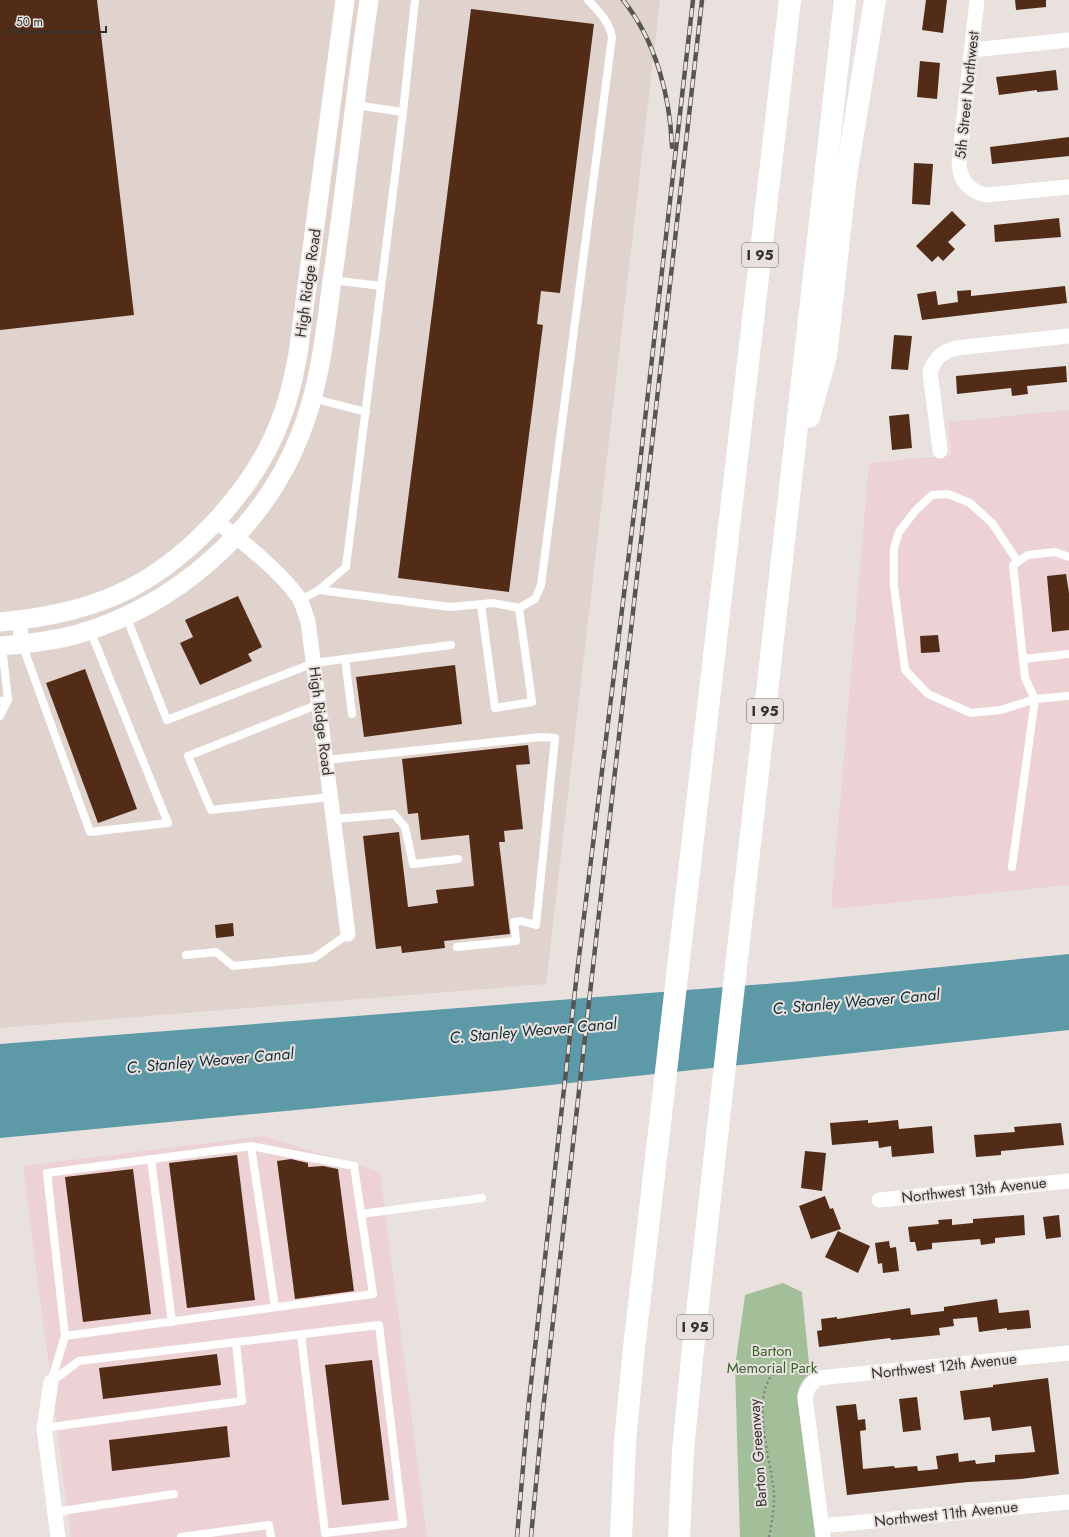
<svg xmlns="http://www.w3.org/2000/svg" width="1069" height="1537" font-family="Jost,sans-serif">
<rect width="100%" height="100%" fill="#e8e1de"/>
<!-- built -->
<polygon fill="#e0d2cc" points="0,0 660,0 546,984 0,1028"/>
<!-- industrial -->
<g fill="#ecd2d4">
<polygon points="1069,410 1069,885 831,909 869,463 951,455 948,422"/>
<polygon points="264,1136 380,1172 427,1537 71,1537 23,1166"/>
</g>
<!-- green -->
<path fill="#a2bf99" d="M783,1283l19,9 8,82c-8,6 -11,12 -13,22l19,141h-76l-5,-170 10,-72z"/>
<!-- water -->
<polygon fill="#5e99a8" points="1069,954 1069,1030 495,1091 0,1138 0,1044 802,981"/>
<!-- building -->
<g fill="#522c17">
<polygon points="0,0 97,0 134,315 0,330"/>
<polygon points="926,0 947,0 943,33 922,30"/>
<polygon points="1015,0 1046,0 1046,7 1016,10"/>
<polygon points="471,9 594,24 560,293 541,291 537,324 543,325 509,592 398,578"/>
<polygon points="920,61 940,63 937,99 917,97"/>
<polygon points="1056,70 1058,90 1037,92 1037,90 999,95 996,77"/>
<polygon points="1069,137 1069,156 992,164 990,147"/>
<polygon points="914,163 933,164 930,205 912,204"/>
<polygon points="952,211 966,225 948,242 955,249 943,261 938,256 932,262 916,246"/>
<polygon points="1059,218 1061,237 995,242 994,225"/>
<polygon points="1065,286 1067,303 922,320 917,294 936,291 938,305 958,302 957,291 971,290 971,296"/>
<polygon points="894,335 912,336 908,370 891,369"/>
<polygon points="1066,366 1067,382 1027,386 1028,394 1012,396 1011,388 957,394 956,376"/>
<polygon points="909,414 912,448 892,450 889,416"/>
<polygon points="1066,574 1069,593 1069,630 1052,632 1047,576"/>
<polygon points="238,596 262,647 248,654 252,661 200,685 180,643 193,637 185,620"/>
<polygon points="938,635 940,652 921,653 920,636"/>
<polygon points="455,665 462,724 364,737 356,677"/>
<polygon points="85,669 137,809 98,823 46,683"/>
<polygon points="528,745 530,764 516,765 523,829 504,831 505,842 499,842 510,934 444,941 445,948 402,953 401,946 376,949 363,836 399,832 408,907 438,903 436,890 474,886 469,835 421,840 418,813 408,814 402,759"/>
<polygon points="233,923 234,936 216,938 215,925"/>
<polygon points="868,1120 868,1123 898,1120 899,1129 932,1126 934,1153 892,1157 891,1146 879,1148 878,1141 832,1145 830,1123"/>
<polygon points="1061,1123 1064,1145 1001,1151 1001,1155 976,1157 974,1135 1015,1132 1014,1127"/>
<polygon points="805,1151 826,1153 822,1191 801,1188"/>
<polygon points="237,1155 255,1300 187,1308 169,1163"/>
<polygon points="291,1159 308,1163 308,1167 323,1166 338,1169 354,1291 295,1299 277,1161"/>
<polygon points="133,1169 151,1314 83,1322 65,1177"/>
<polygon points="825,1196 830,1209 833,1208 841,1229 811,1239 799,1206"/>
<polygon points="1024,1215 1025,1235 995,1238 995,1243 981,1245 980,1239 932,1243 932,1249 917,1251 915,1242 910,1242 908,1227 939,1224 938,1220 952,1219 952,1225 973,1223 973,1219"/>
<polygon points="1059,1215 1061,1237 1046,1239 1043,1217"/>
<polygon points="838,1231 870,1246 858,1273 825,1257"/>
<polygon points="889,1241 890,1248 896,1247 899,1271 883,1273 882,1263 878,1264 875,1243"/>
<polygon points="997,1299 999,1313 1029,1310 1031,1328 1007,1330 1007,1328 979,1332 977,1317 953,1319 954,1326 939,1328 940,1335 891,1340 890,1338 819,1347 817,1331 822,1330 821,1319 837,1317 837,1319 910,1308 911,1315 944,1311 944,1307"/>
<polygon points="217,1354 221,1385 103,1399 99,1368"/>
<polygon points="372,1360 389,1500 342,1505 325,1365"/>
<polygon points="1048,1378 1059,1474 1021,1479 968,1482 847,1495 836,1406 856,1404 858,1420 865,1419 866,1430 860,1431 863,1469 894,1466 895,1468 917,1466 918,1471 938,1469 936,1456 958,1453 959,1462 975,1460 976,1464 995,1462 995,1455 1035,1452 1031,1426 992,1431 990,1417 964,1420 960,1391 993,1387 993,1385"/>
<polygon points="917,1397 921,1430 903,1432 899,1399"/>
<polygon points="227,1426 230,1457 112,1471 109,1440"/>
</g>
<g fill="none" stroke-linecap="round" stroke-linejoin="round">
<!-- path -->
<path stroke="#86817f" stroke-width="2.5" stroke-dasharray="2 3" stroke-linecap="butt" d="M769,1537c3,-17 7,-34 4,-52 -3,-29 -28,-106 12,-118 7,-2 18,-2 24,0"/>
<!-- service -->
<g stroke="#fff" stroke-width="8">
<polyline points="355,105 403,112"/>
<polyline points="332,280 381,286"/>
<polyline points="312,398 366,412"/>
<polyline points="1018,562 992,523 970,503 948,494 932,495 915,511 899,532 894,548 894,586 905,670 928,694 971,713 1001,710 1035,699 1025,678 1013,565 1028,555 1055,552 1069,557"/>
<path d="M319,590l131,17 43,-4 26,5 16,-9 6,-14 71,-548c-3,-16 -13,-25 -24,-37"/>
<polyline points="300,600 319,590 346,567 403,112 415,0"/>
<polyline points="481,605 495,708 532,702 519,608"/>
<polyline points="126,616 167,720 314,663 451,645"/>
<polyline points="22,644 90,832 168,823 90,630"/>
<polyline points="345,659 352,714"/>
<polyline points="1023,659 1069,654"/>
<polyline points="0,701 8,700 2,646"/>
<polyline points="319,704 188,756 211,810 331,797"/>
<polyline points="0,716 8,700"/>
<polyline points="326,760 541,737 555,738 536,925 521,921 514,922 516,941 457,947"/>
<polyline points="334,819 394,814 405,827 413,864 458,859"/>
<polyline points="1012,867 1035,699 1069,696"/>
<polyline points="186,955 216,952 233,966 314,958 348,934"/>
<polyline points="251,1146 275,1307"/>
<polyline points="151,1159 172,1322"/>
<polyline points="361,1214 482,1198"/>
<polyline points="51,1382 65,1336 47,1173 251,1146 354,1166 373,1294 65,1336"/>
<polyline points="51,1382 79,1361 379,1325 403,1524 325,1533 301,1335"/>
<polyline points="44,1428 242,1401 236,1342"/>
<polyline points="55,1512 174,1494"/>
<polyline points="181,1537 269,1525 271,1537"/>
</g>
<!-- minor -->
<g stroke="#fff" stroke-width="15">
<path d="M977,0l-18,163c1,18 10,28 27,32l83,-8"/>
<polyline points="972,50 1069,40"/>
<path d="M940,451l-10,-79c5,-14 12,-20 26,-24l113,-12"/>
<path d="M216,521c27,21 64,50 83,77 4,7 6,16 9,23l40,313"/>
<polyline points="19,620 22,644"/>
<polyline points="879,1200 1069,1181"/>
<polyline points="51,1382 44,1428 58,1537"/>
<polyline points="822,1526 1069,1502"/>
<path d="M823,1537l-18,-140c2,-9 6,-14 13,-19l251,-25"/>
</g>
<!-- tertiary -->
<g stroke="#fff" stroke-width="19">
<path d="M0,622c45,-4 91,-13 131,-34 64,-34 127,-104 151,-172 8,-20 12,-41 16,-62l47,-354"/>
<path d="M0,646c26,-2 53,-5 78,-12 97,-28 185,-104 222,-199 20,-49 25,-102 32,-154 14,-94 23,-188 37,-281"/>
</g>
<!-- motorway -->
<g stroke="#fff" stroke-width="22">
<polyline points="809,417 826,356 846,176 875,0"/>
<polyline points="621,1537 625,1441 634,1348 790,0"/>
<polyline points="679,1537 683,1451 692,1358 845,0"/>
</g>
<!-- rail casing -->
<g stroke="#585452" stroke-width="4.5">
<g id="rail">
<path d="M623,0c33,41 47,96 49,147"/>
<polyline points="517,1537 528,1410 577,973 638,481 693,0"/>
<polyline points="531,1537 543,1410 702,0"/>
</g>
</g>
<!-- rail -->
<use href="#rail" stroke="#e8e1de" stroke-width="3" stroke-dasharray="9" stroke-linecap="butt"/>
</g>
<g text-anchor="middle" stroke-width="4" stroke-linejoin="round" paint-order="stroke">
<!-- shield labels -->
<g fill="#e8e1de" stroke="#6a6664" stroke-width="1">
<rect x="742" y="243" width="36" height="24" rx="3"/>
<rect x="747" y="699" width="36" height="24" rx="3"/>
<rect x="677" y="1315" width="36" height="24" rx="3"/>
</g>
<g font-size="14" font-weight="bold" fill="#343130">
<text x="760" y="260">I 95</text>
<text x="765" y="716">I 95</text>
<text x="695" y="1332">I 95</text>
</g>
<!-- street labels -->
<g font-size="15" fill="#343130" stroke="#e8e1de">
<text transform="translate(967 95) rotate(-84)" y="5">5th Street Northwest</text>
<text transform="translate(308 283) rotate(-82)" y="5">High Ridge Road</text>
<text transform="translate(321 721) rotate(83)" y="5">High Ridge Road</text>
<text transform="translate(974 1190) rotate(-6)" y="5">Northwest 13th Avenue</text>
<text transform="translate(944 1366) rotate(-6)" y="5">Northwest 12th Avenue</text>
<text transform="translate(758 1453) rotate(-94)" y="5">Barton Greenway</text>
<text transform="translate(946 1514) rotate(-6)" y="5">Northwest 11th Avenue</text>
</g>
<!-- park labels -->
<g font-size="15" fill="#39622b" stroke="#e8e1de">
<text x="772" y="1356">Barton<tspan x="772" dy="17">Memorial Park</tspan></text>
</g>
<!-- water labels -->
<g font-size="16" font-style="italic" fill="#112f37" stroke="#e8e1de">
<text transform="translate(856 1001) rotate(-5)" y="6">C. Stanley Weaver Canal</text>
<text transform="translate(533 1030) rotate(-5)" y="6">C. Stanley Weaver Canal</text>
<text transform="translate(210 1060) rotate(-5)" y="6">C. Stanley Weaver Canal</text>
</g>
</g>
<!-- scale -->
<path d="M10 26v6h96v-6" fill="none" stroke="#343130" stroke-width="2"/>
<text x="16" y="26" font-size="12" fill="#343130" stroke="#e8e1de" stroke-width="3" paint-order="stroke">50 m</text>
</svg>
